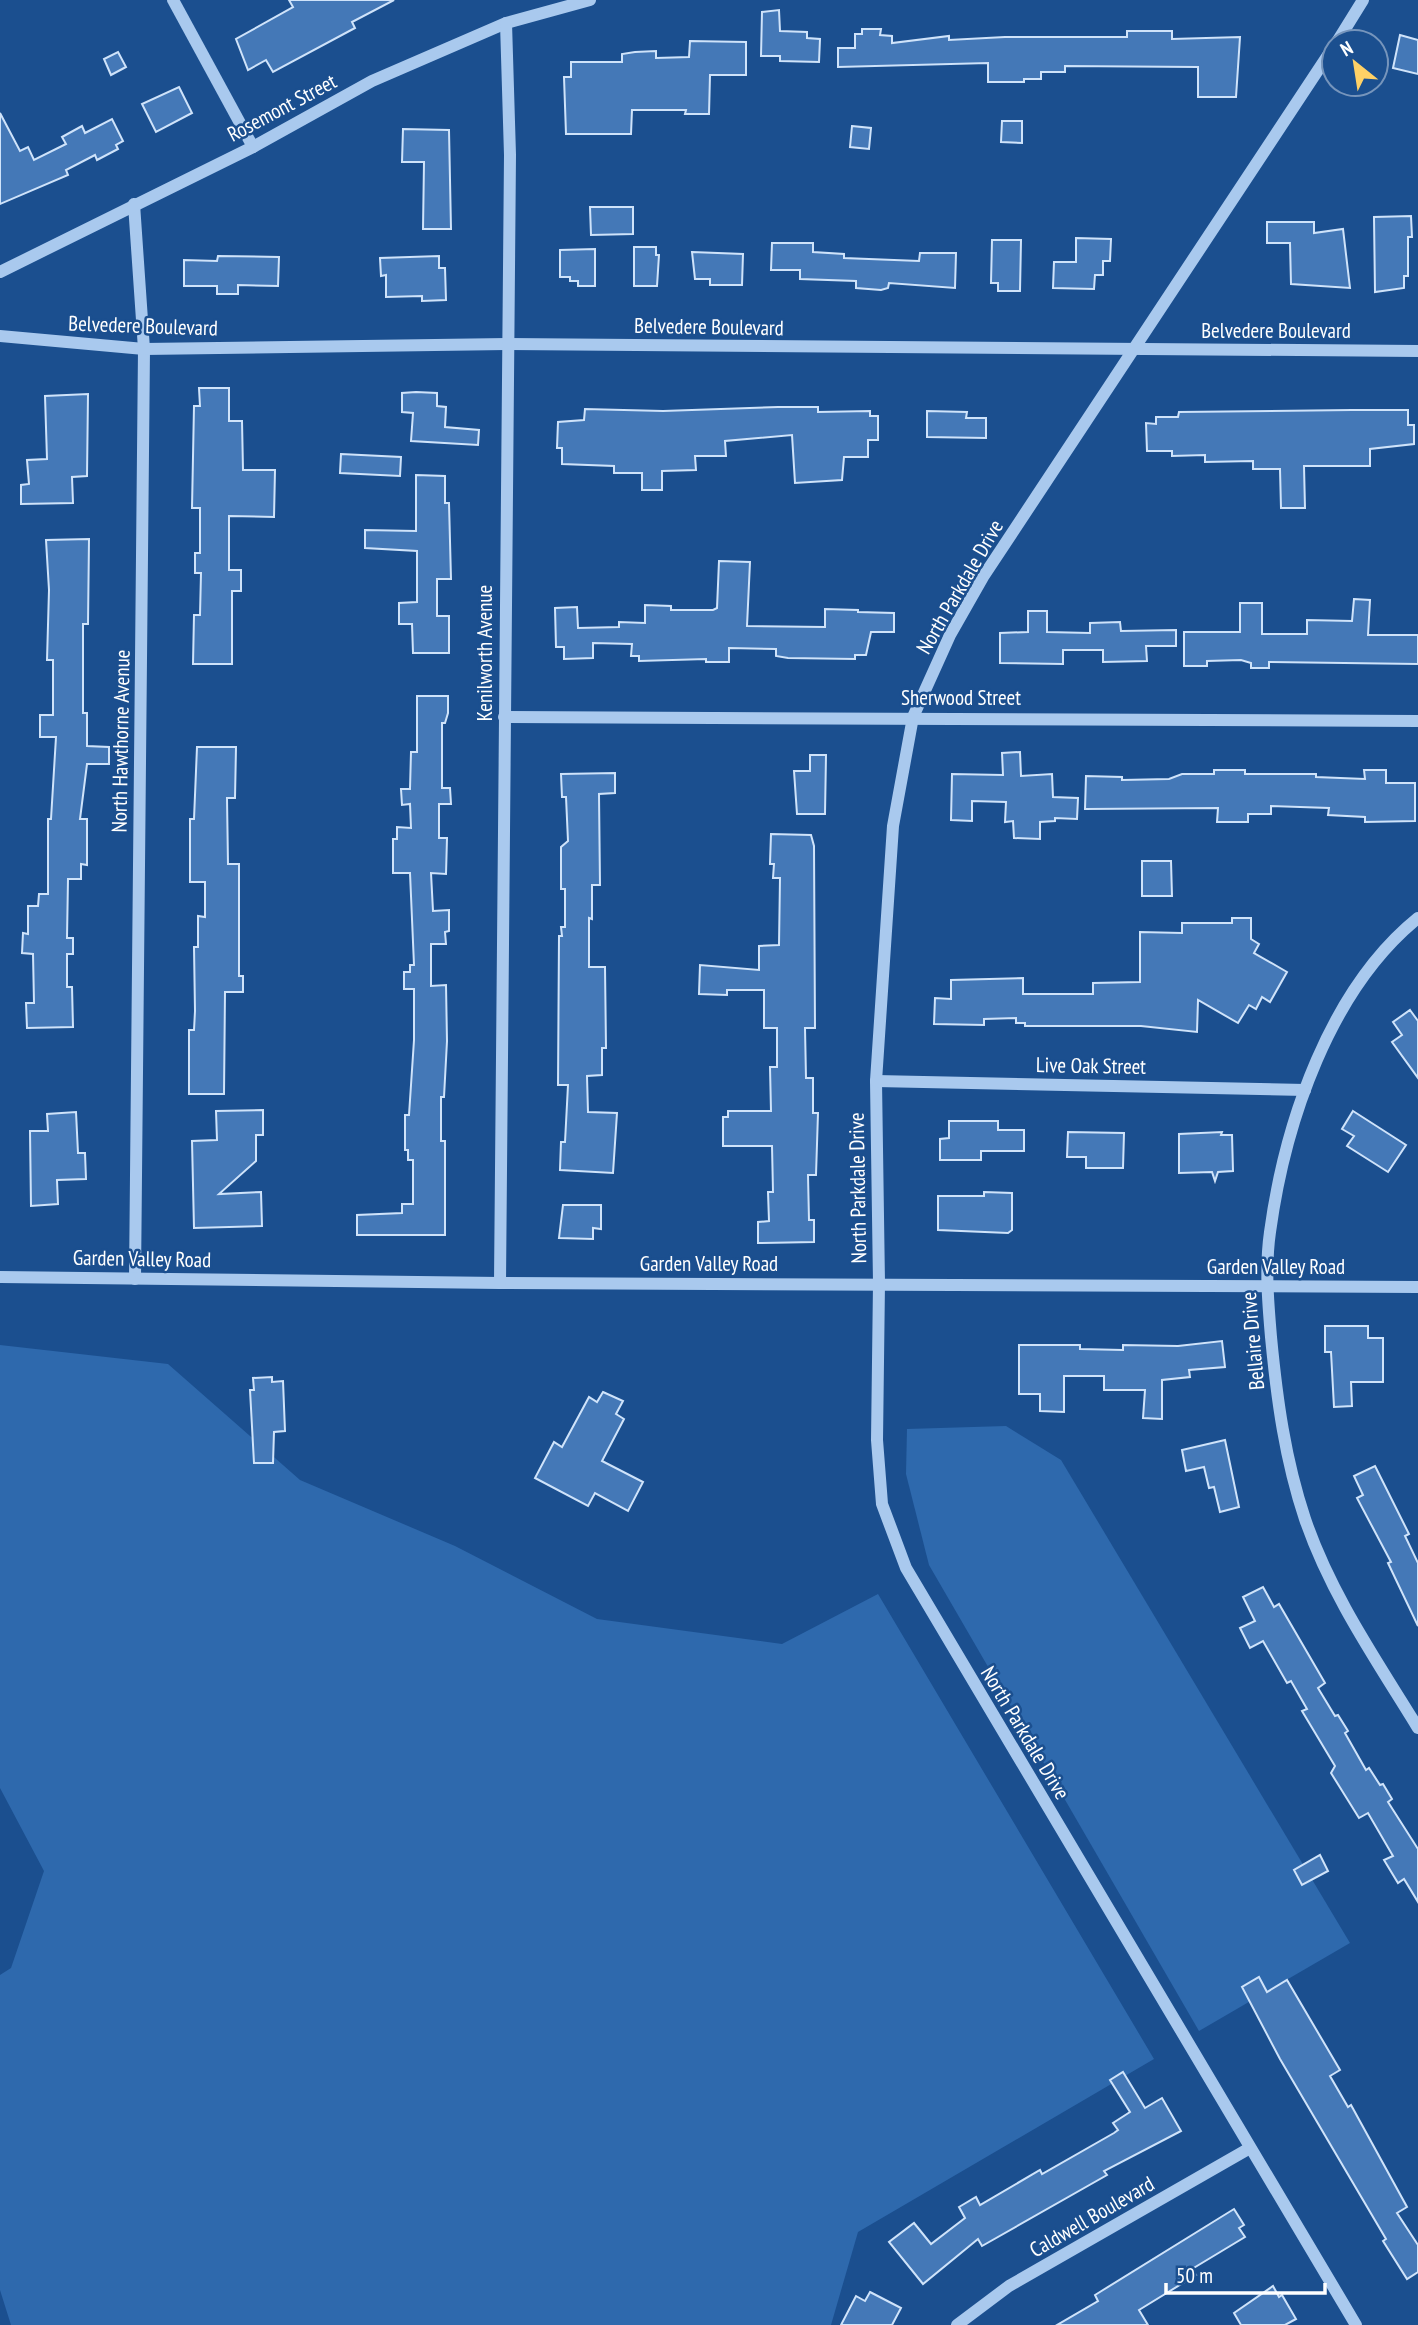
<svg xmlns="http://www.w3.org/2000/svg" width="1418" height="2325" font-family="'PT Sans Narrow',sans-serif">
<rect width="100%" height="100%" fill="#1b4f8f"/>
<!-- green -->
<g fill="#2e69ad">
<polygon points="0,1345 168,1364 300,1480 455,1546 597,1619 782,1644 878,1594 1154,2059 858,2232 831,2325 11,2325 0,2290 0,1975 11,1968 44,1871 0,1788"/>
<polygon points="1006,1426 1061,1460 1350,1943 1199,2031 929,1565 906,1474 907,1429"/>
</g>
<!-- building -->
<g fill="#4478b7" stroke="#cfe3fa" stroke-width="2">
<polygon points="289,0 394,0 352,22 355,28 273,72 266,60 248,70 236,39 293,7"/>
<polygon points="779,10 780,31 807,32 807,38 820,39 819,62 780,61 780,56 761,56 762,12"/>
<polygon points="862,29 881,29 880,35 892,36 892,43 949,36 949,40 1005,37 1127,37 1127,31 1172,31 1172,39 1240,37 1236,97 1198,97 1198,67 1065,66 1065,72 1041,72 1041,79 1024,79 1024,82 988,82 988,63 838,67 838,48 855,48 855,34 862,34"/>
<polygon points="1400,35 1418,40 1418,74 1393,68"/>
<polygon points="690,41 746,42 746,75 710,75 709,114 685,114 686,110 632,110 631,134 566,134 564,77 571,77 571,62 622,62 622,54 635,52 656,51 656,58 689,57"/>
<polygon points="118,52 126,67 111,75 104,59"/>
<polygon points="179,87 192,113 156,132 142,104"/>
<polygon points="0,113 20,151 28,147 34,160 66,144 62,137 82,126 85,133 112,119 123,141 116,145 118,149 97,160 95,155 66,170 68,175 0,204"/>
<polygon points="1002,121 1022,121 1022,143 1001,142"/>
<polygon points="852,126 871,128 869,149 850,147"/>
<polygon points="403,129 449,130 451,229 423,229 424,162 402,162"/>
<polygon points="590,207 633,207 633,234 591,235"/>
<polygon points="1411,216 1412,237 1408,237 1408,276 1404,276 1404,288 1375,292 1374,217"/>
<polygon points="1267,222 1314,222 1314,233 1343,229 1350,288 1291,284 1290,243 1267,243"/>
<polygon points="1076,238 1111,239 1110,261 1103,261 1103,275 1095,275 1094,289 1053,288 1054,262 1076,262"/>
<polygon points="992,240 1021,240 1020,291 998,291 998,283 991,283"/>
<polygon points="772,243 813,243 813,252 844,254 844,258 919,261 920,253 956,253 955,288 889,283 888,288 881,290 856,288 856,281 800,279 800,270 771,270"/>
<polygon points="634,247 656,247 656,255 659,255 657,286 634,286"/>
<polygon points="595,249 595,286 578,286 578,281 570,281 570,277 560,277 560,250"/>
<polygon points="692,252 743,254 742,285 710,285 710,279 695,279"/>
<polygon points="218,256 279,257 278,286 238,285 238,294 217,294 217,286 184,286 184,260 217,261"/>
<polygon points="439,256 439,268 445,268 446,300 422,301 422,296 386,297 386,275 381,276 380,258"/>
<polygon points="199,388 229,388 229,421 242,421 243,470 275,470 274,517 229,516 229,570 241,570 241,591 232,591 232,664 193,664 194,615 200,615 201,573 195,573 195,553 200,553 200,508 192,508 194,406 200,406"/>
<polygon points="416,392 437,393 437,406 446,407 445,427 479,430 478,445 411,441 413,413 402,412 402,393"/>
<polygon points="88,394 87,476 72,477 73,503 21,504 21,485 29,484 27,460 47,459 45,396"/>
<polygon points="778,407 818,407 818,412 870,411 870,416 878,416 878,440 868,440 868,457 844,457 842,480 795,483 792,435 725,441 726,456 695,456 696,470 662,471 662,490 642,490 642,473 614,473 614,466 562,464 562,448 557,448 558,422 584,420 585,409 663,411"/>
<polygon points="1352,410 1408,410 1408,425 1414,425 1414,444 1370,449 1370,466 1304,466 1305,508 1281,508 1280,469 1253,469 1253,461 1205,462 1205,455 1172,456 1172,451 1147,451 1146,423 1156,424 1156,417 1178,417 1179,412"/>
<polygon points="927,411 967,412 966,418 986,418 986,438 927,437"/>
<polygon points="341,454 401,457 400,476 340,473"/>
<polygon points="416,475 445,476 445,503 449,503 451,579 437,579 437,616 449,616 449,653 413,653 412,624 399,624 399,603 417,602 417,551 365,548 365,530 416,531"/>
<polygon points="89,539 88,624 83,624 83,713 87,713 87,746 109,747 109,764 87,764 80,819 87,819 87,865 81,864 81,879 68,879 67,938 73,938 73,954 67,954 67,987 72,987 73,1027 27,1028 26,1003 34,1003 33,954 22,953 23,933 28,934 28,906 38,906 39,894 48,894 48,819 51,819 56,737 40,737 40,715 53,715 53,660 47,660 49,590 46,540"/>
<polygon points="719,561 750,562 747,626 825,627 825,609 858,610 858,612 894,613 894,632 871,632 866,655 855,655 855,659 788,658 776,656 776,649 729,648 729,662 706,662 706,659 639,661 639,656 631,656 632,644 593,643 593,658 564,659 564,647 556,647 555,608 577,607 578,628 619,627 619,622 645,623 645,605 671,606 671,610 713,610 717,608"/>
<polygon points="1354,599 1370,600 1368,635 1418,635 1418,664 1269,662 1269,668 1251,668 1251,663 1241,660 1207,661 1207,666 1184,666 1184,632 1240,632 1240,603 1262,603 1262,634 1307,634 1307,620 1352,621"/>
<polygon points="1028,611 1047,611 1047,632 1090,633 1090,623 1120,622 1121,631 1176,630 1176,646 1146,646 1147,661 1103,662 1103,650 1063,650 1063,664 1000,663 1000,633 1028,632"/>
<polygon points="417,696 448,696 448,713 445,723 442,723 442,788 450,788 451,804 439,804 439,838 447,838 446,874 431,873 433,911 449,910 449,931 445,932 446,944 431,944 431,986 446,985 447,1041 444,1097 441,1097 441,1141 445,1141 445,1235 357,1235 357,1215 402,1213 402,1204 413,1204 413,1160 408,1160 408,1150 405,1150 405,1115 409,1115 414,1040 414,989 404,989 404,972 410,972 410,965 414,965 410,873 393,873 393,839 397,839 397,827 411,828 410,804 402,805 401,789 410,789 411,752 417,752"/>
<polygon points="197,747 236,747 235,798 227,798 228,864 239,864 239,976 243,976 243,992 225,992 224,1094 189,1094 189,1030 194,1030 195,1011 194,947 198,947 198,916 205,917 205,882 190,882 190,819 194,819"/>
<polygon points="1020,752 1021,776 1052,774 1053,797 1078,798 1077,819 1055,818 1055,821 1040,822 1040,839 1014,838 1013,821 1005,822 1006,802 972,801 972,821 951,820 952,774 1003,775 1002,753"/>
<polygon points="810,755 826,755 825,814 797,814 794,771 810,771"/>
<polygon points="1214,770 1245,770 1245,774 1316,774 1316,777 1365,779 1364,770 1386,770 1386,783 1415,783 1415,821 1365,822 1365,817 1328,815 1329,808 1271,806 1271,814 1248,814 1248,822 1217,822 1218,808 1085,809 1086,776 1122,777 1122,780 1169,779 1182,774 1214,774"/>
<polygon points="615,773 615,793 599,794 600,885 592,885 592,919 589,918 589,967 605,967 606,1048 602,1048 602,1075 587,1076 588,1112 617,1113 613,1173 560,1170 561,1142 565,1142 568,1085 558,1085 559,936 562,936 561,927 565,927 565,889 561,889 561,847 568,841 566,797 562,797 561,774"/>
<polygon points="771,834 811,835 814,846 815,1028 805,1028 806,1078 813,1078 813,1113 818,1113 816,1175 808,1175 809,1220 814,1220 814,1242 758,1243 758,1222 769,1221 768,1192 773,1192 772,1146 723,1146 723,1117 728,1117 728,1111 771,1111 770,1067 777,1067 777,1028 764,1028 764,990 727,990 727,995 699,994 700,965 759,970 759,946 779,945 780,878 773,878 774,864 770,864"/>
<polygon points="1142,861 1171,861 1172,896 1142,896"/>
<polygon points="1232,918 1251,918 1251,939 1259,944 1254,953 1287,972 1270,1002 1262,997 1256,1009 1249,1005 1238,1023 1198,1000 1197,1032 1141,1026 1025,1026 1025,1023 1016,1023 1016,1018 984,1019 984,1025 934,1024 935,998 951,999 951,980 1023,978 1023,994 1093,994 1093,983 1140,982 1140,932 1182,933 1182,923 1232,923"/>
<polygon points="1410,1010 1418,1021 1418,1078 1392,1042 1402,1035 1393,1022"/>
<polygon points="263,1110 263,1135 256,1135 256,1161 219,1194 261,1192 262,1226 194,1228 192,1141 217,1140 216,1111"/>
<polygon points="1353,1111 1406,1145 1388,1172 1347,1146 1354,1136 1342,1129"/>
<polygon points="76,1112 78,1153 85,1153 86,1179 57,1180 58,1204 31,1206 30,1131 48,1131 47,1114"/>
<polygon points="949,1121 998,1121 998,1130 1024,1130 1024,1151 981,1151 981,1160 940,1160 940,1139 949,1138"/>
<polygon points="1068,1132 1124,1133 1123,1168 1086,1168 1086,1157 1067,1157"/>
<polygon points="1222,1132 1221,1135 1232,1135 1233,1171 1218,1172 1215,1181 1212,1172 1179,1173 1179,1134"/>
<polygon points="984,1192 1012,1193 1012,1230 1008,1233 938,1230 938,1196 984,1196"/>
<polygon points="563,1205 601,1205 601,1229 593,1228 593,1239 559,1238"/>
<polygon points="1325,1326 1368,1326 1368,1338 1383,1338 1383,1382 1351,1382 1352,1406 1334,1407 1331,1352 1325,1352"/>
<polygon points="1222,1341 1225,1367 1189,1370 1190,1377 1162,1380 1162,1419 1143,1418 1145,1390 1104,1390 1104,1376 1064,1376 1064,1412 1040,1411 1040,1394 1019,1394 1019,1345 1080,1345 1080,1349 1123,1350 1123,1345 1178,1346"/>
<polygon points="272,1377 272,1382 283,1381 285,1431 274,1432 273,1463 254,1463 250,1390 254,1390 253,1378"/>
<polygon points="603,1392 623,1401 616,1414 624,1419 602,1461 643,1482 628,1511 595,1493 588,1506 535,1478 554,1442 562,1447 589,1397 597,1402"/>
<polygon points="1225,1440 1239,1507 1220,1512 1214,1487 1209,1488 1204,1467 1186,1471 1182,1450"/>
<polygon points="1375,1466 1409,1534 1405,1536 1418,1563 1418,1626 1388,1563 1391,1562 1357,1498 1363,1495 1354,1476"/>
<polygon points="1263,1587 1274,1607 1279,1604 1325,1683 1318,1688 1335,1716 1338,1715 1348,1731 1345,1733 1366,1770 1369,1768 1380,1785 1383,1784 1392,1799 1388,1802 1418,1849 1418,1902 1404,1879 1398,1883 1384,1860 1393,1856 1368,1813 1359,1818 1331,1773 1335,1766 1302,1711 1307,1709 1291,1681 1287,1683 1263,1641 1250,1648 1240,1628 1255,1621 1243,1597"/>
<polygon points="1320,1855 1328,1871 1302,1885 1294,1870"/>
<polygon points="1259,1977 1267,1992 1287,1980 1340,2070 1330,2076 1348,2107 1351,2105 1407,2207 1397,2213 1418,2245 1418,2272 1407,2279 1383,2241 1386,2239 1280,2059 1242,1987"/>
<polygon points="1123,2072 1145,2108 1162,2098 1181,2131 1104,2171 1107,2175 982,2246 978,2239 923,2284 889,2242 914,2223 931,2244 965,2218 959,2207 976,2197 980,2205 1040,2170 1042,2174 1114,2133 1118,2130 1113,2123 1130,2112 1110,2080"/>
<polygon points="1234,2209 1244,2225 1239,2228 1245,2237 1192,2269 1196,2275 1139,2310 1148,2325 1057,2325 1098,2301 1095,2295"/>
<polygon points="1273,2286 1279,2297 1282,2295 1296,2319 1285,2325 1241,2325 1234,2313"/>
<polygon points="870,2292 901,2308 892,2325 841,2325 856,2296 865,2301"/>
</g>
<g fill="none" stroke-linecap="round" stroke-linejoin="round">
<!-- minor -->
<g stroke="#a9c9ee" stroke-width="12">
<polyline points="173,0 253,147"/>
<polyline points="1337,42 1363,0"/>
<polyline points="1334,46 983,577 950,635 913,717 893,826 876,1081 879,1283 877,1440 882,1504 906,1568 1356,2325"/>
<polyline points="134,204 144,349 135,1279"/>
<polyline points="0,272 253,147 372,81 506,23 590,0"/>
<polyline points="0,336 144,349 507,344 1418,351"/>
<polyline points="504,717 1418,721"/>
<path d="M1418,918c-88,71 -133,204 -148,314 -5,35 -2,70 1,105 6,63 14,122 34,182 26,76 72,142 113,209"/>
<polyline points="876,1081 1305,1090"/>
<polyline points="0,1277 500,1283 1418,1287"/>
<polyline points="500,1283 510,155 506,23"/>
<polyline points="957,2325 1009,2286 1250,2148"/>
</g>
</g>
<g text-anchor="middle" stroke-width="5" stroke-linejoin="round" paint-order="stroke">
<!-- street labels -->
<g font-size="21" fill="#fff" stroke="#1b4f8f">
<text transform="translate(282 108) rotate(-28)" y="7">Rosemont Street</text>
<text transform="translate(143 326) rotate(2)" y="7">Belvedere Boulevard</text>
<text transform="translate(709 327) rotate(1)" y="7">Belvedere Boulevard</text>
<text x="1276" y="338">Belvedere Boulevard</text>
<text transform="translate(960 587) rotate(-60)" y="7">North Parkdale Drive</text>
<text transform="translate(485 653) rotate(-90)" y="7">Kenilworth Avenue</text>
<text x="961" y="705">Sherwood Street</text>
<text transform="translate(121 741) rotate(-89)" y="7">North Hawthorne Avenue</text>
<text transform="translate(1091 1066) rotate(1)" y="7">Live Oak Street</text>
<text transform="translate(858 1188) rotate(-91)" y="7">North Parkdale Drive</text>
<text transform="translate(142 1259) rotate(1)" y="7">Garden Valley Road</text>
<text x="709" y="1271">Garden Valley Road</text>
<text x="1276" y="1274">Garden Valley Road</text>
<text transform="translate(1253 1341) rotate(-95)" y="7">Bellaire Drive</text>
<text transform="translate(1025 1733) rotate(59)" y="7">North Parkdale Drive</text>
<text transform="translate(1092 2217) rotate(-30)" y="7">Caldwell Boulevard</text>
</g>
</g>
<!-- north arrow -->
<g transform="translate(1355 63) rotate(330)"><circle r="33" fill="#1b4f8f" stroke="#7695bc" stroke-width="2"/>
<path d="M0-5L12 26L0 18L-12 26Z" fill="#ffd166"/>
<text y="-10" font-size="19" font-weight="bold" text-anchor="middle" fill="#ffffff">N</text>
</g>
<!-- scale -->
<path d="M1166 2283v10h159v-10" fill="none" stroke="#ffffff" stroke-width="3.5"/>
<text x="1176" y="2283" font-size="21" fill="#ffffff" stroke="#1b4f8f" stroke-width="5" paint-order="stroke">50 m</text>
</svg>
